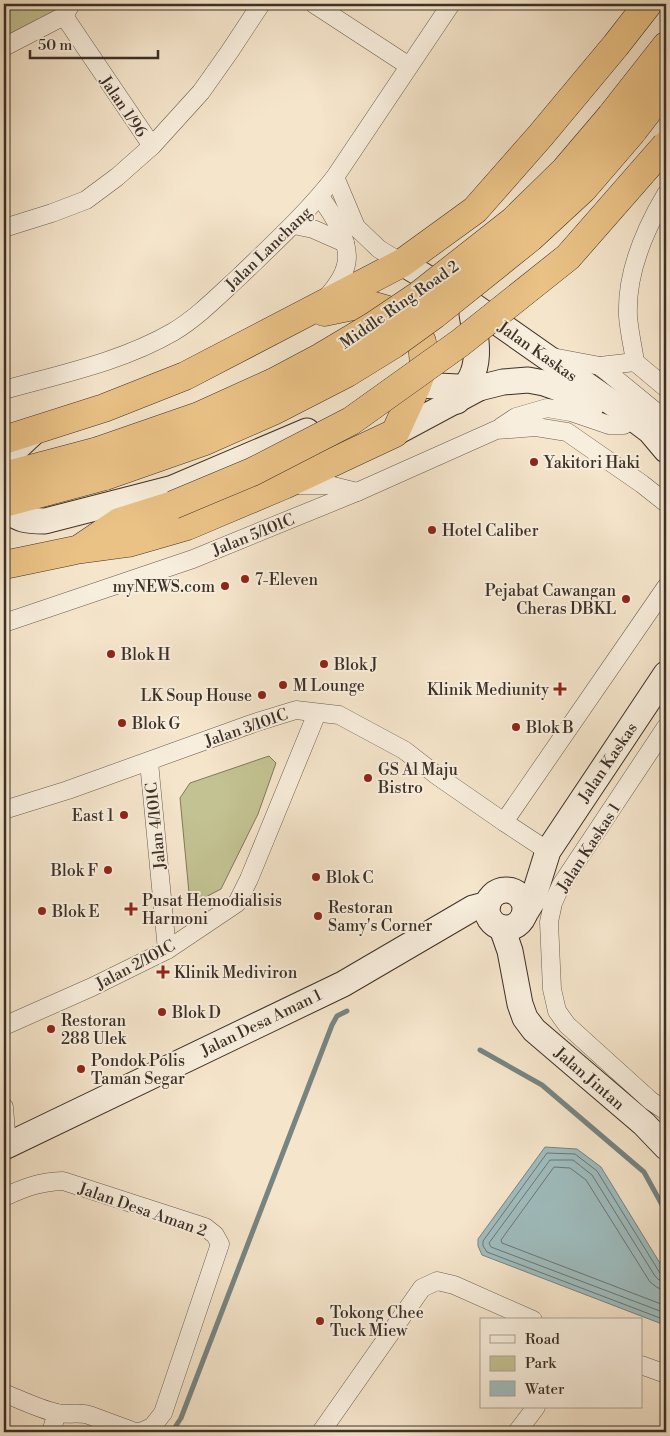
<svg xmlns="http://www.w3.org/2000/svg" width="670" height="1436" font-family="'Libre Bodoni',serif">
<rect width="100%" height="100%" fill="#f5e5cb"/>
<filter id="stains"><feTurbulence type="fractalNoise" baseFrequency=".004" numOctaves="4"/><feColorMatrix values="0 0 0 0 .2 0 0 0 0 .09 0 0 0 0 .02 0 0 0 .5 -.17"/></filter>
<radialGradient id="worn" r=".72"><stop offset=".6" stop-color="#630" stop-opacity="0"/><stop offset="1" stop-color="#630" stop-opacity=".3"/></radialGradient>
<!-- green -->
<g fill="#c3c292" stroke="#80795c">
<polygon points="4,4 71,4 4,47"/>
<polygon points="269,756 276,763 258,814 221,889 200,900 189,893 180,798 190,783"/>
</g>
<!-- water -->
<polygon fill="#9fbdbf" stroke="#778582" points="545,1147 577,1149 601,1167 666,1273 666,1320 662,1324 482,1255 478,1246 478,1239"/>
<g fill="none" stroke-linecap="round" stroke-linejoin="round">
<!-- shore -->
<g stroke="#6e7673" stroke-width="1">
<polyline points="666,1275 663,1275 660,1273 597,1171 575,1154 547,1153 483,1241 483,1246 487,1252 660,1318 666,1317"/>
<polyline points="666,1281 659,1280 655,1276 592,1175 573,1160 550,1160 489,1243 491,1247 660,1311 666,1311"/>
<polyline points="666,1289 658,1288 650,1282 586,1180 570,1168 554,1167 501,1240 502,1243 661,1304 666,1304"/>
</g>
<!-- stream -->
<g stroke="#778582" stroke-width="5">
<polyline points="480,1050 542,1085 644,1172 666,1212"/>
<polyline points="172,1432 181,1418 332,1025 337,1016 347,1011"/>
</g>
<!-- street casing -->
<g stroke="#6a5d50" stroke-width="19">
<g id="street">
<polyline points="314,4 409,66"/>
<polyline points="64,16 152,146"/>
<polyline points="4,47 64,16 71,4"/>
<polyline points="335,177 356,227 379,249 402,263"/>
<path d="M666,194c-22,37 -40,79 -38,122 1,15 5,31 7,46l31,26"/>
<path d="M320,197c12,16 27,39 27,60 0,15 -11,30 -21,41"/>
<polyline points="294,225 313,229 345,243"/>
<polyline points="4,228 52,213 86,200 117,177 152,146 201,92 230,51 261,4"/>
<polyline points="552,357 600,366 635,362"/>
<polyline points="600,366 666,420"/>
<path d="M4,390c57,-16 117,-28 169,-58 25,-15 45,-36 67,-56 33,-32 66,-62 95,-99l116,-173"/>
<polyline points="501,427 516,417 547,408 571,412 609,425 624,425"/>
<polyline points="293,485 329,485 357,492"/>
<polyline points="4,623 193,559 357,492 496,430 536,427 567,432 642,484 666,503"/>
<polyline points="666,727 561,885 553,903 549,922 552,989 557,1011 567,1025 651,1101 666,1111"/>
<polyline points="149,762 167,950"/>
<polyline points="4,810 68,790 254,723 296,710 339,715 404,750 439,777 504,822 548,851"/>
<polyline points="504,822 666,587"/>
<polyline points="4,1026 92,987 167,950 237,903 249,879 317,713"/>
<polyline points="4,1107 7,1145"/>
<path d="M4,1197c22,-10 35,-15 59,-16l142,46 10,8 5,9 -57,169 -11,14 -12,5"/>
<polyline points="641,1365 666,1374"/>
<path d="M4,1393c17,7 35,16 53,20 11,2 22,-1 32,2l46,17"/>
<polyline points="51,1432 57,1413"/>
<polyline points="321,1432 422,1288 437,1281 454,1285 533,1320"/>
<polyline points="517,1432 536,1407"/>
</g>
</g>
<!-- secondary casing -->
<g stroke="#3c3027" stroke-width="27">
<g id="secondary">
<polyline points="402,263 471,304 618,407 650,431 666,450"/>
<polyline points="399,392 417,385 479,388"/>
<path d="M457,401c5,-9 12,-18 16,-28 7,-19 2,-40 -1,-59"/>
<polyline points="395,433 479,388 503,382 528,380 544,383 558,388 592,405"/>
<polyline points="4,460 36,430"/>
<path d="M4,509c16,11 21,12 41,12l128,-33 134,-57"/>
<circle cx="506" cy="909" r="19"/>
<polyline points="524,915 532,902 548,851 666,674"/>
<polyline points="502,928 510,951 520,1004 525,1018 534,1030 644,1124 666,1147"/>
<polyline points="4,1147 343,984 473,908 488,904"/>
</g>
</g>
<!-- highway casing -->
<g stroke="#3c3027" stroke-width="29">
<g id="highway">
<polyline points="611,116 666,46"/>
<polyline points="632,132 666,88"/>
<polyline points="4,440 104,408 185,376 402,263 475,210 541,135 616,45 648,4"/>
<polyline points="4,476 98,451"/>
<polyline points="4,503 105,476"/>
<polyline points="82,547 119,522 173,505"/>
<polyline points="4,565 76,550 128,543 187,526 284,485 395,433 417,385 424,365 422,342 413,323 398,313 374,306 353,306 324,312"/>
</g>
</g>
<!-- street -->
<use href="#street" stroke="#f8eedd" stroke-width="18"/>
<!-- secondary -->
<use href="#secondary" stroke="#f8eedd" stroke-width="25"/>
<!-- highway -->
<use href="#highway" stroke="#eac286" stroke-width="28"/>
<!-- highway-bridge casing -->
<g stroke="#3c3027" stroke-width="29" stroke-linecap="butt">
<g id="highway-bridge">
<polyline points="98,451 199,416 274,382 321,357 373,326 419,295 513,221 565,170 611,116"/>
<polyline points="105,476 205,441 273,411 347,373 394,344 434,315 530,238 583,189 632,132"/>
<polyline points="173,505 252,472 351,421 460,343 568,257 666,145"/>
</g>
</g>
<!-- highway-bridge -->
<use href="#highway-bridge" stroke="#eac286" stroke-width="28"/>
</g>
<!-- markers -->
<g fill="#8f2418" stroke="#f8eedd" stroke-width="2">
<circle cx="534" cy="462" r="5"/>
<circle cx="432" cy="530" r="5"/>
<circle cx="245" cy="579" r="5"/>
<circle cx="225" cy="586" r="5"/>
<circle cx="626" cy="599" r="5"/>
<circle cx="111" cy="654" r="5"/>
<circle cx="324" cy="664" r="5"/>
<circle cx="283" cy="685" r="5"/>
<path d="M557.5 681.5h5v5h5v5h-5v5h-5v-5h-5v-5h5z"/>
<circle cx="262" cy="695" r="5"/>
<circle cx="122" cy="723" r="5"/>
<circle cx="516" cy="727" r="5"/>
<circle cx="368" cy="778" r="5"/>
<circle cx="124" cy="815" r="5"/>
<circle cx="108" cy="870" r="5"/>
<circle cx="316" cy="877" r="5"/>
<path d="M128.5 901.5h5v5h5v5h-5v5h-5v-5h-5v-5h5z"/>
<circle cx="42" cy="911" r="5"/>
<circle cx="318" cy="916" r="5"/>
<path d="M160.5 964.5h5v5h5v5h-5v5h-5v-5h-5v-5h5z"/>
<circle cx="162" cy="1012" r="5"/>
<circle cx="51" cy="1029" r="5"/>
<circle cx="81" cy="1069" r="5"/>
<circle cx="320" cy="1321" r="5"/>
</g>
<g text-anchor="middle" stroke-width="4" stroke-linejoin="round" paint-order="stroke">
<!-- street labels -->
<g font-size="16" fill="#3c3027" stroke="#f8eedd">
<text transform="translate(124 106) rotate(56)" y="6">Jalan 1/96</text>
<text transform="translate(268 248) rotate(-44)" y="6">Jalan Lanchang</text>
<text transform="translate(399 304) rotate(-35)" y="6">Middle Ring Road 2</text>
<text transform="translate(538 351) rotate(35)" y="6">Jalan Kaskas</text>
<text transform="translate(253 534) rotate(-22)" y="6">Jalan 5/101C</text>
<text transform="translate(246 727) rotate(-19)" y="6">Jalan 3/101C</text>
<text transform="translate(607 762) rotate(-56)" y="6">Jalan Kaskas</text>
<text transform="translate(155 826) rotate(-96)" y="6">Jalan 4/101C</text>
<text transform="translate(588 847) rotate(-57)" y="6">Jalan Kaskas 1</text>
<text transform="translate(135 964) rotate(-28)" y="6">Jalan 2/101C</text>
<text transform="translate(261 1022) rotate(-26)" y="6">Jalan Desa Aman 1</text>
<text transform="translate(590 1078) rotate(41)" y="6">Jalan Jintan</text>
<text transform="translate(143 1209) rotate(19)" y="6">Jalan Desa Aman 2</text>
</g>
<!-- poi labels -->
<g font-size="16" fill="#3c3027" stroke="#f8eedd" text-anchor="start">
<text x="544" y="468">Yakitori Haki</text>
<text x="442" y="536">Hotel Caliber</text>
<text x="255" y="585">7-Eleven</text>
<text x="215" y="592" text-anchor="end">myNEWS.com</text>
<text x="616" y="596" text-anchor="end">Pejabat Cawangan<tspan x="616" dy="18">Cheras DBKL</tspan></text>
<text x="121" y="660">Blok H</text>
<text x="334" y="670">Blok J</text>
<text x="293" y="691">M Lounge</text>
<text x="549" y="695" text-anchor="end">Klinik Mediunity</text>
<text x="252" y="701" text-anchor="end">LK Soup House</text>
<text x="132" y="729">Blok G</text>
<text x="526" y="733">Blok B</text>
<text x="378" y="775">GS Al Maju<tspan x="378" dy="18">Bistro</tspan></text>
<text x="114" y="821" text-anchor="end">East 1</text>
<text x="98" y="876" text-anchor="end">Blok F</text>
<text x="326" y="883">Blok C</text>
<text x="142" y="906">Pusat Hemodialisis<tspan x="142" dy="18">Harmoni</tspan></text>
<text x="328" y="913">Restoran<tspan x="328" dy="18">Samy's Corner</tspan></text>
<text x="52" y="917">Blok E</text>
<text x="174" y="978">Klinik Mediviron</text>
<text x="172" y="1018">Blok D</text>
<text x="61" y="1026">Restoran<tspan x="61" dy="18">288 Ulek</tspan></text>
<text x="91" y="1066">Pondok Polis<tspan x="91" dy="18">Taman Segar</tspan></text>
<text x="330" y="1318">Tokong Chee<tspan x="330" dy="18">Tuck Miew</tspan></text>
</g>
</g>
<!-- margin -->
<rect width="670" height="1436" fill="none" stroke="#f5e5cb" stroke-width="20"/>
<rect x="5" y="5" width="660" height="1426" fill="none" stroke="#3c3027" stroke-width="2.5"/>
<rect x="10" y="10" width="650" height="1416" fill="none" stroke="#3c3027"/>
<!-- legend -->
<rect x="480" y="1318" width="162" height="90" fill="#f8eedd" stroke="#ada294"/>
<rect x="490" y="1335" width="25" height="8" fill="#f8eedd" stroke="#ada294"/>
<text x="525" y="1344" font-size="15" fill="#3c3027">Road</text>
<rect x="490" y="1356" width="25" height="15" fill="#c3c292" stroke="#ada294"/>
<text x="525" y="1368" font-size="15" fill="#3c3027">Park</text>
<rect x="490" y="1381" width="25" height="15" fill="#9fbdbf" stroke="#ada294"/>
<text x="525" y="1394" font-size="15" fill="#3c3027">Water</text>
<!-- scale -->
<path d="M30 50v8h128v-8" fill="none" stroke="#3c3027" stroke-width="2.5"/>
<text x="38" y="50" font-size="15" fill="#3c3027" stroke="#f8eedd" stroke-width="4" paint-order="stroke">50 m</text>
<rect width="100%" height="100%" filter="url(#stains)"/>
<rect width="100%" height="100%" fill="url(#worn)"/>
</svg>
